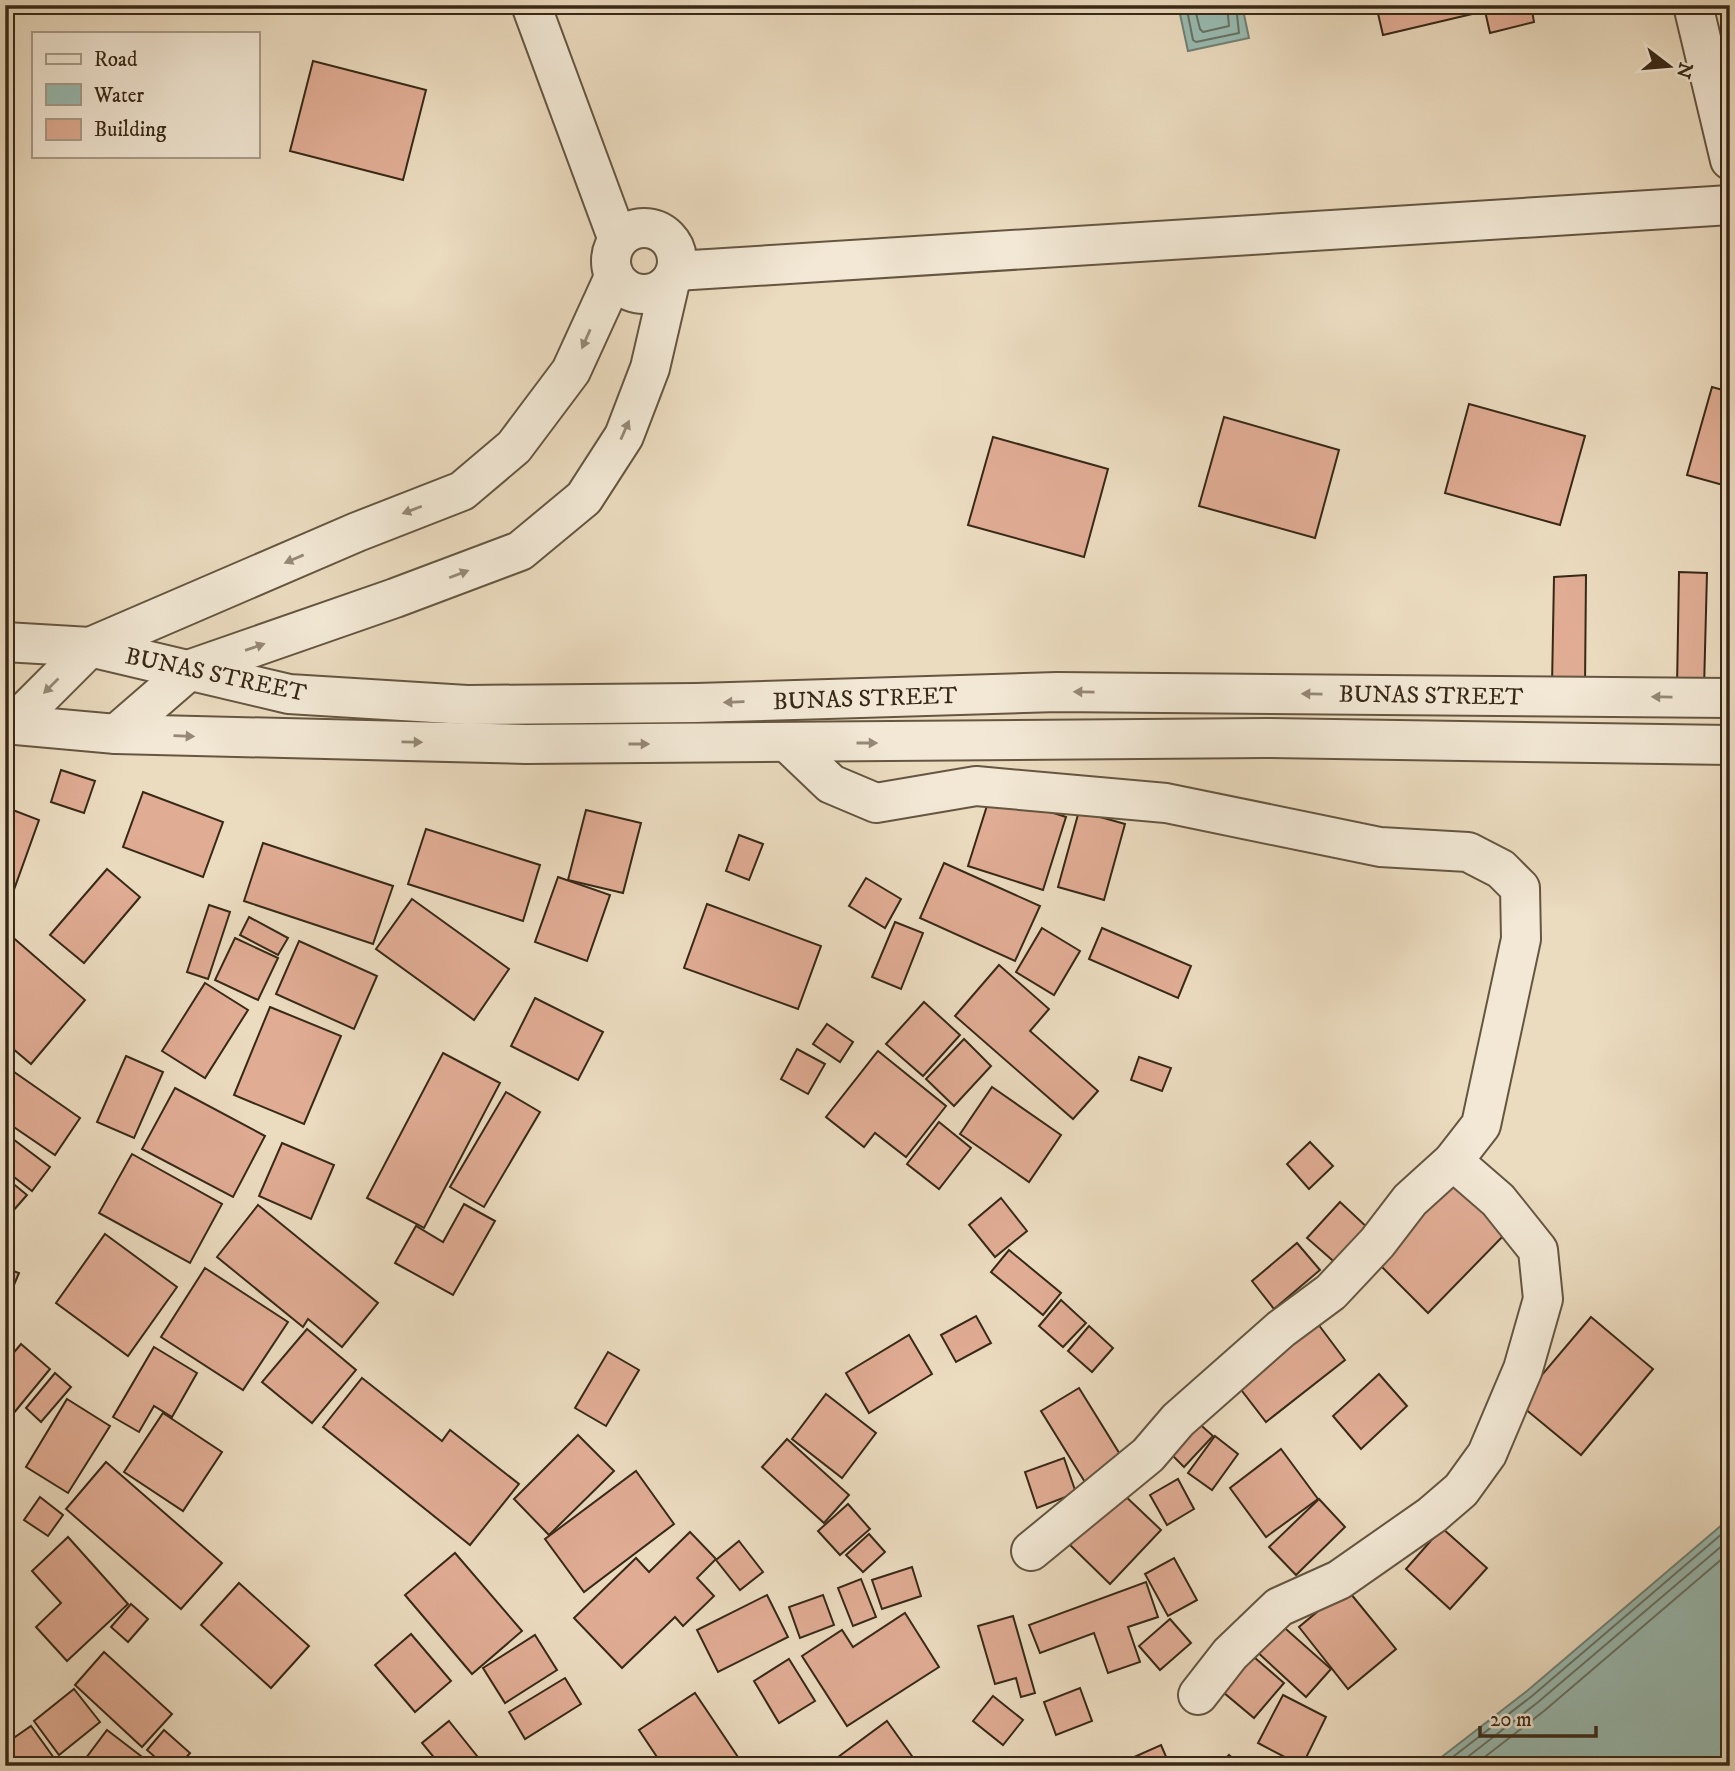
<svg xmlns="http://www.w3.org/2000/svg" width="1735" height="1771" font-family="'IM FELL DW Pica',serif">
<rect width="100%" height="100%" fill="#ebdbbf"/>
<filter id="stains"><feTurbulence type="fractalNoise" baseFrequency=".00286" numOctaves="4"/><feColorMatrix values="0 0 0 0 .2 0 0 0 0 .09 0 0 0 0 .02 0 0 0 .5 -.17"/></filter>
<radialGradient id="worn" r=".72"><stop offset=".6" stop-color="#630" stop-opacity="0"/><stop offset="1" stop-color="#630" stop-opacity=".3"/></radialGradient>
<!-- water -->
<g fill="#98bbb2" stroke="#728174" stroke-width="2">
<polygon points="1178,5 1242,5 1249,38 1188,51"/>
<polygon points="1730,1518 1730,1766 1430,1766 1527,1691"/>
</g>
<g fill="none" stroke-linecap="round" stroke-linejoin="round">
<!-- shore -->
<g stroke="#687264" stroke-width="2">
<polyline points="1186,5 1193,40 1196,42 1239,33 1236,5"/>
<polyline points="1194,5 1200,29 1203,32 1229,26 1227,5"/>
<polyline points="1441,1766 1532,1696 1730,1527"/>
<polyline points="1456,1766 1537,1703 1730,1539"/>
<polyline points="1473,1766 1544,1711 1730,1552"/>
</g>
</g>
<!-- building -->
<g fill="#e0ac94" stroke="#382917" stroke-width="2">
<polygon points="1376,5 1531,5 1534,22 1490,33 1485,11 1383,35"/>
<polygon points="313,61 426,90 403,180 290,151"/>
<polygon points="1712,387 1730,392 1730,487 1687,475"/>
<polygon points="1469,404 1585,436 1560,525 1445,493"/>
<polygon points="1224,417 1339,450 1315,538 1199,506"/>
<polygon points="993,437 1108,469 1084,557 968,525"/>
<polygon points="1679,572 1707,573 1704,689 1677,688"/>
<polygon points="1586,575 1585,687 1552,686 1554,577"/>
<polygon points="61,770 95,781 84,813 51,802"/>
<polygon points="143,792 223,822 203,877 123,847"/>
<polygon points="991,793 1066,817 1043,890 968,866"/>
<polygon points="5,807 39,820 7,909 5,908"/>
<polygon points="586,810 641,823 623,893 568,880"/>
<polygon points="1079,811 1125,824 1104,900 1058,887"/>
<polygon points="426,829 540,865 523,921 408,884"/>
<polygon points="739,835 763,844 749,880 726,871"/>
<polygon points="263,843 393,886 373,944 244,901"/>
<polygon points="944,863 1040,906 1015,961 920,918"/>
<polygon points="107,869 140,897 84,963 50,935"/>
<polygon points="558,877 610,895 587,961 535,942"/>
<polygon points="866,878 901,899 885,928 849,906"/>
<polygon points="412,899 509,969 474,1020 376,949"/>
<polygon points="707,904 821,946 798,1009 684,968"/>
<polygon points="209,905 230,912 208,979 187,972"/>
<polygon points="249,917 288,938 278,955 240,935"/>
<polygon points="895,922 923,933 901,989 872,977"/>
<polygon points="1042,928 1080,951 1054,995 1016,972"/>
<polygon points="1102,928 1191,966 1178,998 1089,959"/>
<polygon points="9,934 85,1000 31,1064 5,1042 5,938"/>
<polygon points="235,938 278,958 258,1000 215,980"/>
<polygon points="299,941 377,976 354,1029 276,994"/>
<polygon points="999,965 1049,1009 1030,1031 1098,1091 1073,1119 955,1016"/>
<polygon points="205,983 248,1010 205,1078 162,1051"/>
<polygon points="535,998 603,1032 578,1080 511,1046"/>
<polygon points="924,1002 960,1035 923,1076 886,1044"/>
<polygon points="270,1007 341,1036 304,1124 234,1095"/>
<polygon points="827,1024 853,1042 840,1062 813,1044"/>
<polygon points="964,1039 991,1066 954,1106 926,1079"/>
<polygon points="797,1049 825,1064 808,1094 781,1079"/>
<polygon points="878,1051 946,1106 906,1157 875,1133 864,1147 826,1117"/>
<polygon points="443,1053 500,1083 424,1228 367,1198"/>
<polygon points="126,1056 163,1072 134,1138 97,1122"/>
<polygon points="1139,1057 1171,1068 1162,1091 1131,1080"/>
<polygon points="7,1067 80,1118 55,1155 5,1121"/>
<polygon points="992,1087 1061,1135 1029,1182 960,1134"/>
<polygon points="175,1088 265,1136 233,1197 142,1149"/>
<polygon points="506,1092 540,1112 484,1207 450,1187"/>
<polygon points="939,1122 971,1148 939,1189 907,1164"/>
<polygon points="5,1133 50,1167 32,1191 5,1170"/>
<polygon points="1310,1142 1333,1166 1309,1189 1287,1164"/>
<polygon points="282,1143 334,1165 311,1219 259,1196"/>
<polygon points="132,1154 222,1204 190,1263 99,1213"/>
<polygon points="5,1177 27,1195 5,1220"/>
<polygon points="1452,1177 1508,1231 1428,1313 1374,1259"/>
<polygon points="1001,1198 1027,1231 995,1257 969,1225"/>
<polygon points="1340,1202 1370,1230 1339,1266 1307,1238"/>
<polygon points="464,1204 495,1221 453,1295 395,1263 416,1226 443,1242"/>
<polygon points="258,1205 378,1303 342,1347 308,1319 303,1327 217,1257"/>
<polygon points="105,1234 177,1287 128,1356 56,1303"/>
<polygon points="1297,1243 1320,1270 1274,1309 1252,1281"/>
<polygon points="1009,1250 1061,1293 1043,1315 991,1272"/>
<polygon points="5,1268 19,1273 5,1306"/>
<polygon points="205,1268 288,1322 243,1390 161,1337"/>
<polygon points="1061,1300 1086,1323 1063,1347 1039,1326"/>
<polygon points="976,1316 991,1343 956,1362 941,1335"/>
<polygon points="1312,1316 1345,1360 1266,1422 1232,1378"/>
<polygon points="1591,1317 1653,1369 1581,1455 1518,1403"/>
<polygon points="1089,1326 1113,1348 1092,1372 1068,1351"/>
<polygon points="307,1329 356,1370 312,1423 262,1382"/>
<polygon points="909,1335 932,1374 869,1413 846,1373"/>
<polygon points="21,1344 50,1369 13,1414 5,1407 5,1363"/>
<polygon points="154,1347 197,1373 172,1417 154,1406 139,1432 113,1417"/>
<polygon points="608,1352 639,1370 606,1426 575,1408"/>
<polygon points="55,1373 71,1387 41,1422 26,1408"/>
<polygon points="1379,1374 1407,1406 1361,1449 1333,1416"/>
<polygon points="362,1378 442,1441 450,1430 519,1484 470,1545 323,1427"/>
<polygon points="1079,1388 1126,1464 1088,1487 1041,1411"/>
<polygon points="826,1394 876,1433 842,1478 792,1439"/>
<polygon points="67,1399 110,1426 68,1493 26,1467"/>
<polygon points="163,1413 222,1452 183,1511 124,1472"/>
<polygon points="1195,1420 1213,1436 1184,1467 1167,1450"/>
<polygon points="578,1435 614,1471 549,1535 514,1499"/>
<polygon points="1215,1436 1238,1454 1212,1490 1188,1473"/>
<polygon points="787,1439 849,1495 824,1523 762,1467"/>
<polygon points="1281,1449 1318,1499 1266,1537 1230,1488"/>
<polygon points="1064,1458 1076,1493 1037,1508 1025,1472"/>
<polygon points="106,1462 222,1563 181,1609 66,1509"/>
<polygon points="636,1471 674,1524 584,1592 545,1539"/>
<polygon points="1178,1479 1194,1509 1167,1525 1150,1495"/>
<polygon points="1121,1492 1161,1530 1110,1584 1070,1545"/>
<polygon points="40,1497 63,1515 48,1536 24,1520"/>
<polygon points="1319,1499 1345,1527 1296,1575 1269,1547"/>
<polygon points="848,1504 870,1529 840,1555 818,1531"/>
<polygon points="1442,1528 1487,1568 1450,1609 1406,1569"/>
<polygon points="690,1532 716,1559 697,1578 714,1596 683,1626 675,1617 622,1668 574,1618 636,1558 649,1572"/>
<polygon points="869,1534 885,1552 863,1572 846,1555"/>
<polygon points="68,1537 128,1604 67,1661 36,1627 61,1603 32,1571"/>
<polygon points="739,1541 763,1572 740,1590 716,1560"/>
<polygon points="455,1553 522,1631 472,1674 405,1595"/>
<polygon points="1174,1558 1197,1600 1168,1616 1145,1574"/>
<polygon points="912,1567 921,1596 882,1609 872,1580"/>
<polygon points="861,1579 876,1617 853,1626 838,1588"/>
<polygon points="1146,1582 1158,1617 1128,1627 1140,1662 1108,1673 1094,1633 1040,1653 1029,1625"/>
<polygon points="239,1583 309,1646 271,1688 201,1625"/>
<polygon points="1346,1588 1396,1649 1348,1689 1299,1627"/>
<polygon points="767,1595 788,1637 718,1672 697,1630"/>
<polygon points="823,1595 834,1625 800,1638 789,1607"/>
<polygon points="131,1604 148,1619 128,1642 111,1627"/>
<polygon points="905,1613 939,1667 847,1726 802,1656 842,1630 853,1647"/>
<polygon points="1013,1616 1035,1693 1021,1697 1016,1678 995,1684 978,1626"/>
<polygon points="1170,1619 1191,1643 1160,1670 1139,1646"/>
<polygon points="1278,1622 1331,1669 1306,1697 1254,1649"/>
<polygon points="411,1634 451,1681 415,1712 375,1665"/>
<polygon points="535,1635 557,1670 505,1703 483,1668"/>
<polygon points="1247,1651 1284,1683 1254,1718 1217,1687"/>
<polygon points="104,1652 172,1714 142,1747 75,1685"/>
<polygon points="789,1659 815,1701 779,1723 754,1681"/>
<polygon points="565,1678 581,1704 525,1739 509,1712"/>
<polygon points="1080,1688 1092,1721 1056,1735 1044,1702"/>
<polygon points="74,1689 100,1722 59,1755 34,1721"/>
<polygon points="695,1693 744,1766 663,1766 639,1730"/>
<polygon points="1283,1695 1326,1717 1302,1766 1258,1743"/>
<polygon points="993,1696 1023,1720 1003,1745 973,1721"/>
<polygon points="449,1721 485,1766 441,1766 422,1743"/>
<polygon points="887,1721 919,1766 832,1766 830,1763"/>
<polygon points="31,1726 54,1758 42,1766 5,1766 5,1744"/>
<polygon points="107,1730 154,1766 80,1766"/>
<polygon points="164,1730 190,1753 179,1766 165,1766 147,1750"/>
<polygon points="1161,1745 1170,1766 1114,1766"/>
<polygon points="1229,1755 1242,1766 1219,1766"/>
</g>
<g fill="none" stroke-linecap="round" stroke-linejoin="round">
<!-- minor casing -->
<g stroke="#655641" stroke-width="42">
<g id="minor">
<polyline points="531,5 618,240"/>
<polyline points="1693,5 1730,160"/>
<circle cx="644" cy="261" r="33"/>
<polyline points="676,271 1730,205"/>
<polyline points="5,642 90,647 289,694 467,705 696,703 1057,692 1730,698"/>
<polyline points="5,724 116,734 526,744 1266,738 1730,745"/>
<polyline points="12,725 90,647 357,532 462,491 514,447 571,371 614,277"/>
<polyline points="116,734 191,669 395,598 520,551 584,498 624,436 650,368 670,282"/>
<polyline points="788,743 831,784 876,803 976,786 1166,803 1380,847 1468,852 1501,869 1520,888 1521,939 1481,1125 1453,1161 1410,1200 1377,1243 1331,1292 1281,1329 1178,1420 1148,1455 1031,1551"/>
<polyline points="1198,1695 1230,1654 1279,1607 1339,1580 1432,1515 1461,1490 1487,1454 1523,1369 1543,1299 1538,1250 1498,1200 1453,1161"/>
</g>
</g>
<!-- minor -->
<use href="#minor" stroke="#f2e8d5" stroke-width="38"/>
</g>
<!-- one-way arrows -->
<defs><path id="oneway-solid" d="M-6-.8H1V-3.2L6.5 0L1 3.2V.8H-6Z" transform="scale(1.75)"/></defs>
<g fill="#958876">
<use href="#oneway-solid" transform="translate(586 339) rotate(114)"/>
<use href="#oneway-solid" transform="translate(625 430) rotate(-66)"/>
<use href="#oneway-solid" transform="translate(412 510) rotate(159)"/>
<use href="#oneway-solid" transform="translate(294 559) rotate(157)"/>
<use href="#oneway-solid" transform="translate(459 574) rotate(-21)"/>
<use href="#oneway-solid" transform="translate(255 647) rotate(-19)"/>
<use href="#oneway-solid" transform="translate(51 686) rotate(135)"/>
<use href="#oneway-solid" transform="translate(1084 692) rotate(-179)"/>
<use href="#oneway-solid" transform="translate(1312 694) rotate(-179)"/>
<use href="#oneway-solid" transform="translate(1662 697) rotate(-179)"/>
<use href="#oneway-solid" transform="translate(734 702) rotate(178)"/>
<use href="#oneway-solid" transform="translate(184 736) rotate(2)"/>
<use href="#oneway-solid" transform="translate(412 742) rotate(1)"/>
<use href="#oneway-solid" transform="translate(867 743)"/>
<use href="#oneway-solid" transform="translate(639 744)"/>
</g>
<g text-anchor="middle" stroke-width="5" stroke-linejoin="round" paint-order="stroke">
<!-- street labels -->
<g font-size="24" fill="#382917" stroke="#f2e8d5">
<text transform="translate(216 674) rotate(12)" y="8">BUNAS STREET</text>
<text transform="translate(1431 695) rotate(1)" y="8">BUNAS STREET</text>
<text transform="translate(865 698) rotate(-2)" y="8">BUNAS STREET</text>
</g>
</g>
<!-- margin -->
<rect width="1735" height="1771" fill="none" stroke="#ebdbbf" stroke-width="28"/>
<rect x="7" y="7" width="1721" height="1757" fill="none" stroke="#382917" stroke-width="3.5"/>
<rect x="14" y="14" width="1707" height="1743" fill="none" stroke="#382917" stroke-width="2"/>
<!-- legend -->
<rect x="32" y="32" width="228" height="126" fill="#f2e8d5" stroke="#a89c89" stroke-width="2"/>
<rect x="46" y="54" width="35" height="10" fill="#f2e8d5" stroke="#a89c89" stroke-width="2"/>
<text x="94" y="66" font-size="21" fill="#382917">Road</text>
<rect x="46" y="84" width="35" height="21" fill="#98bbb2" stroke="#a89c89" stroke-width="2"/>
<text x="94" y="102" font-size="21" fill="#382917">Water</text>
<rect x="46" y="119" width="35" height="21" fill="#e0ac94" stroke="#a89c89" stroke-width="2"/>
<text x="94" y="136" font-size="21" fill="#382917">Building</text>
<!-- north arrow -->
<g transform="translate(1669 66) rotate(106)" stroke="#f2e8d5" stroke-width="5" paint-order="stroke">
<path d="M0-5L12 26L0 18L-12 26Z" fill="#382917"/>
<text y="-10" font-size="19" font-weight="bold" text-anchor="middle" fill="#382917">N</text>
</g>
<!-- scale -->
<path d="M1480 1726v10h116v-10" fill="none" stroke="#382917" stroke-width="3.5"/>
<text x="1490" y="1726" font-size="21" fill="#382917" stroke="#f2e8d5" stroke-width="5" paint-order="stroke">20 m</text>
<rect width="100%" height="100%" filter="url(#stains)"/>
<rect width="100%" height="100%" fill="url(#worn)"/>
</svg>
